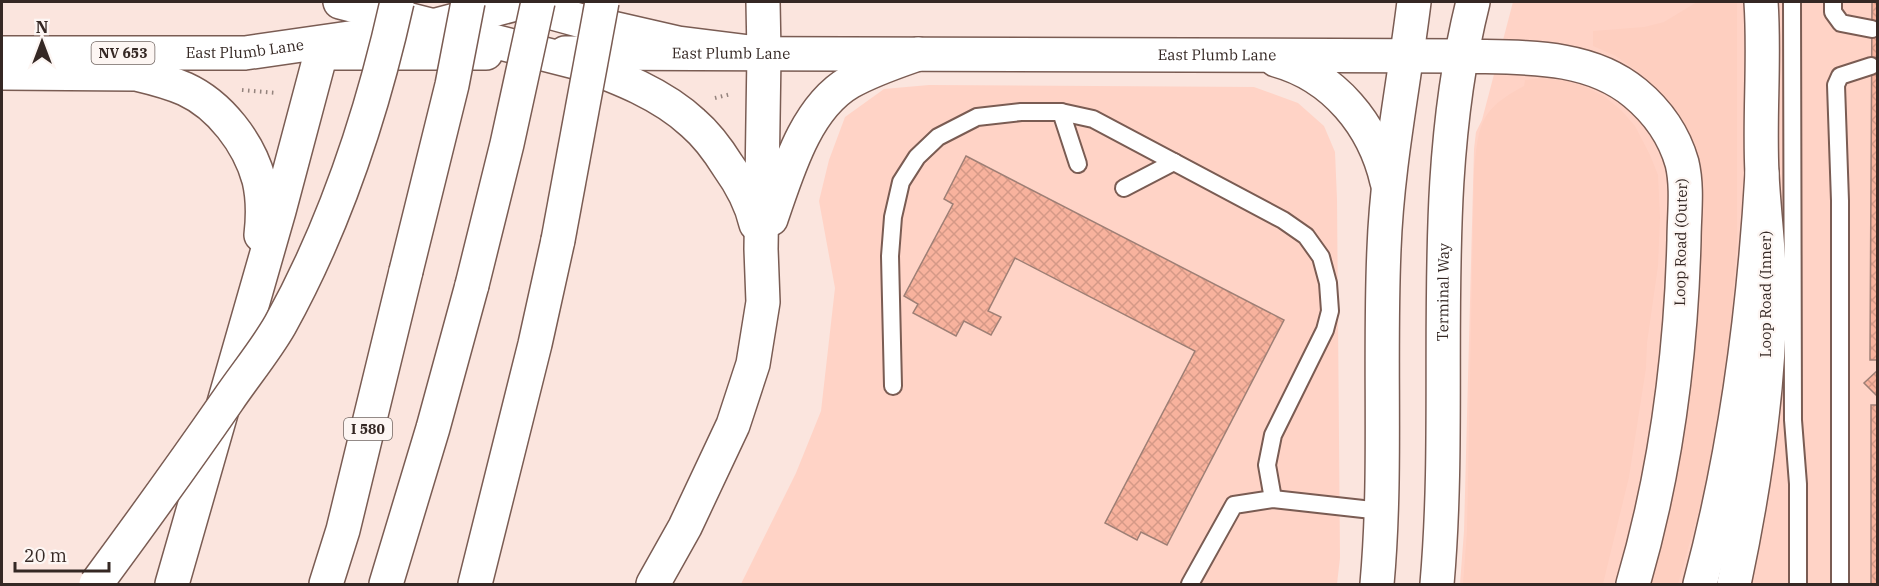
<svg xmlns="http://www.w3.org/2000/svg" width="1879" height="586" font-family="'IBM Plex Serif',serif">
<defs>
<pattern id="building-cross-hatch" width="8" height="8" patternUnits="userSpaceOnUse" patternTransform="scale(1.5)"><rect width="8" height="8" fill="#f8b29d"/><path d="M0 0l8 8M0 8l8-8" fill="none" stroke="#d59987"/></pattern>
</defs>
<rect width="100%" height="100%" fill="#fbe5de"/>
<!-- built -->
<g fill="#ffd3c6">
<polygon points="1513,2 1877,2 1877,584 1460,584 1464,531 1474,149 1476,132 1482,120"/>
<polygon points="929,85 1254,87 1298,103 1324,126 1335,152 1337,199 1340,558 1337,584 741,584 796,473 821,411 835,288 819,201 829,160 845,117 884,89"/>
</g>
<!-- green -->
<g fill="#fecfc0">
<polygon points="1697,2 1737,2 1737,242 1726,383 1704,492 1678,584 1649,584 1684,420 1696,336 1701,242 1700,183 1691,144 1679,113 1640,73 1616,56 1593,46 1593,31 1644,27 1664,22"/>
<path d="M1542,78l25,3 19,6 19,10 16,13 14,16 15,29 8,20 2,43 -2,48 -11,77 -1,25 -17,109 -26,107h-140l4,-53 7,-359c5,-48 5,-62 50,-86l1,-6z"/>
</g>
<!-- building -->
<g fill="url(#building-cross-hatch)" stroke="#9e7f75" stroke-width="1.5">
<polygon points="1872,2 1878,2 1878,360 1870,360"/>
<polygon points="966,156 1284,320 1167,545 1141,532 1137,540 1105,523 1195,351 1015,258 988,311 1001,317 991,335 964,321 956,336 913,313 918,304 904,296 953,204 944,199"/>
<polygon points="1878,370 1878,397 1864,383"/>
<rect x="1871" y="405" width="7" height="179"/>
</g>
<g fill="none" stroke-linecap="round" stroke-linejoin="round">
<!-- lane casing -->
<g stroke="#7a5c53" stroke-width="20">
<g id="lane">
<polyline points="1792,2 1793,420 1798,484 1798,584"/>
<polyline points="1833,2 1833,12 1841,23 1872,29"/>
<polyline points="1061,112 1078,164"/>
<polyline points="1124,188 1174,162"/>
<polyline points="893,386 890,256 893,217 901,182 917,157 938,137 977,117 1021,112 1061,112 1093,119 1283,220 1306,236 1321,257 1328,283 1330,311 1325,330 1273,435 1267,465 1273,499"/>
<polyline points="1190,584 1234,505 1273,499 1381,511"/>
<polyline points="1840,584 1840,201 1836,85 1840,76 1871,66"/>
</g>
</g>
<!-- secondary casing -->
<g stroke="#7a5c53" stroke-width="36">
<g id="secondary">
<polyline points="316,53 486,53"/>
<path id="s1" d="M565,53l896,3c59,2 126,-3 174,37 23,19 39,42 47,70 6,25 2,53 2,77 -3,114 -19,235 -51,344"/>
<path d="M1276,60c58,16 98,65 111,122"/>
<path d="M1377,584c10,-111 2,-223 7,-335 3,-83 20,-165 30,-247"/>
<path id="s2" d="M1437,584c17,-194 -12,-391 36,-582"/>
<path d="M1734,584c20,-94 35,-191 36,-288 0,-41 -6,-81 -8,-122 -3,-57 3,-115 -1,-172"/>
</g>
</g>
<!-- primary casing -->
<g stroke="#7a5c53" stroke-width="36">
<g id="primary">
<polyline points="512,2 582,21 678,43 764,54 763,2"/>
<path id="s3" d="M2,53h243l188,-27 90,-24"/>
</g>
</g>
<!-- highway casing -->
<g stroke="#7a5c53" stroke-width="36">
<g id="highway">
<path d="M340,2l239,61c39,14 83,31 114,60 14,12 25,27 35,43 13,18 23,36 28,58"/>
<path d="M2,73l134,1c17,4 33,8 49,15 35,16 64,54 74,91 4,17 4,38 2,55"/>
<path d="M771,219c16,-46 34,-111 79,-137 21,-12 45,-20 68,-28"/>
<polyline points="172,584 279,211 321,53"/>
<polyline points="326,584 343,530 406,271"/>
<polyline points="386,584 433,428 472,285"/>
<polyline points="475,584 535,344 558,240"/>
<polyline points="653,584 685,527 733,425 753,364 763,302 761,249 764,54"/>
<path d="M1700,584c36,-134 54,-272 62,-411"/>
</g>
</g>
<!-- path -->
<g stroke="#94837d" stroke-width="4" stroke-dasharray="1.5 4.5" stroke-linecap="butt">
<polyline points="242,90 277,93"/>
<polyline points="715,98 731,94"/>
</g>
<!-- lane -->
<use href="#lane" stroke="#fff" stroke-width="16"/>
<!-- secondary -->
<use href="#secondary" stroke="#fff" stroke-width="33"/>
<!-- primary -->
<use href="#primary" stroke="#fff" stroke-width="33"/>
<!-- highway -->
<use href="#highway" stroke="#fff" stroke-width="33"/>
<!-- highway-bridge casing -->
<g stroke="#7a5c53" stroke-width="36" stroke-linecap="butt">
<g id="highway-bridge">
<polyline points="558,240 602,2"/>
<polyline points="406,271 452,85 468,2"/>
<polyline points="472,285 507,144 538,2"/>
<path d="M96,584c45,-61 89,-122 132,-184 17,-25 37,-49 52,-75 56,-101 92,-211 117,-323"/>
</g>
</g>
<!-- highway-bridge -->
<use href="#highway-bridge" stroke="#fff" stroke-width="33"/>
</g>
<g text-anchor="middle" stroke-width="4.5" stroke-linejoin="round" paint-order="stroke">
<!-- shield labels -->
<g fill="#fdf6f3" stroke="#716662" stroke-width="1.5">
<rect x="91.5" y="42" width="63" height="22" rx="4.5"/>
<rect x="344" y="418" width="48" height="22" rx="4.5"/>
</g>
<g font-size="14" font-weight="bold" fill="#352824">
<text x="123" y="58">NV 653</text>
<text x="368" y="434">I 580</text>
</g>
<!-- street labels -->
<g font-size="15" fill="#352824" stroke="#fdf6f3">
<text dy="5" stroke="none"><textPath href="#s3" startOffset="243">East Plumb Lane</textPath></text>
<text dy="5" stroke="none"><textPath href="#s1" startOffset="166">East Plumb Lane</textPath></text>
<text dy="5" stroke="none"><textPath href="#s1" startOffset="652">East Plumb Lane</textPath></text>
<text transform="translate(1681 242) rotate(-89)" y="5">Loop Road (Outer)</text>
<text dy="5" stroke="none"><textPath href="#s2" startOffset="292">Terminal Way</textPath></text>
<text transform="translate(1766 294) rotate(-90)" y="5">Loop Road (Inner)</text>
</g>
</g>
<!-- border -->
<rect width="1879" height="586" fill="none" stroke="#352824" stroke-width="6"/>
<!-- north arrow -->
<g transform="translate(42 42)" stroke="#fdf6f3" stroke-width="4.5" paint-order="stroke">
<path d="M0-4.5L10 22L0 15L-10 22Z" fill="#352824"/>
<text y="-9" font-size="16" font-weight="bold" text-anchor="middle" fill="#352824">N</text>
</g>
<!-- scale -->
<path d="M15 562v9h94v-9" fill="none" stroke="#352824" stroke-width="3"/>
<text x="24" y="562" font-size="18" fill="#352824" stroke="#fdf6f3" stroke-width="4.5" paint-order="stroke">20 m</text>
</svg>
